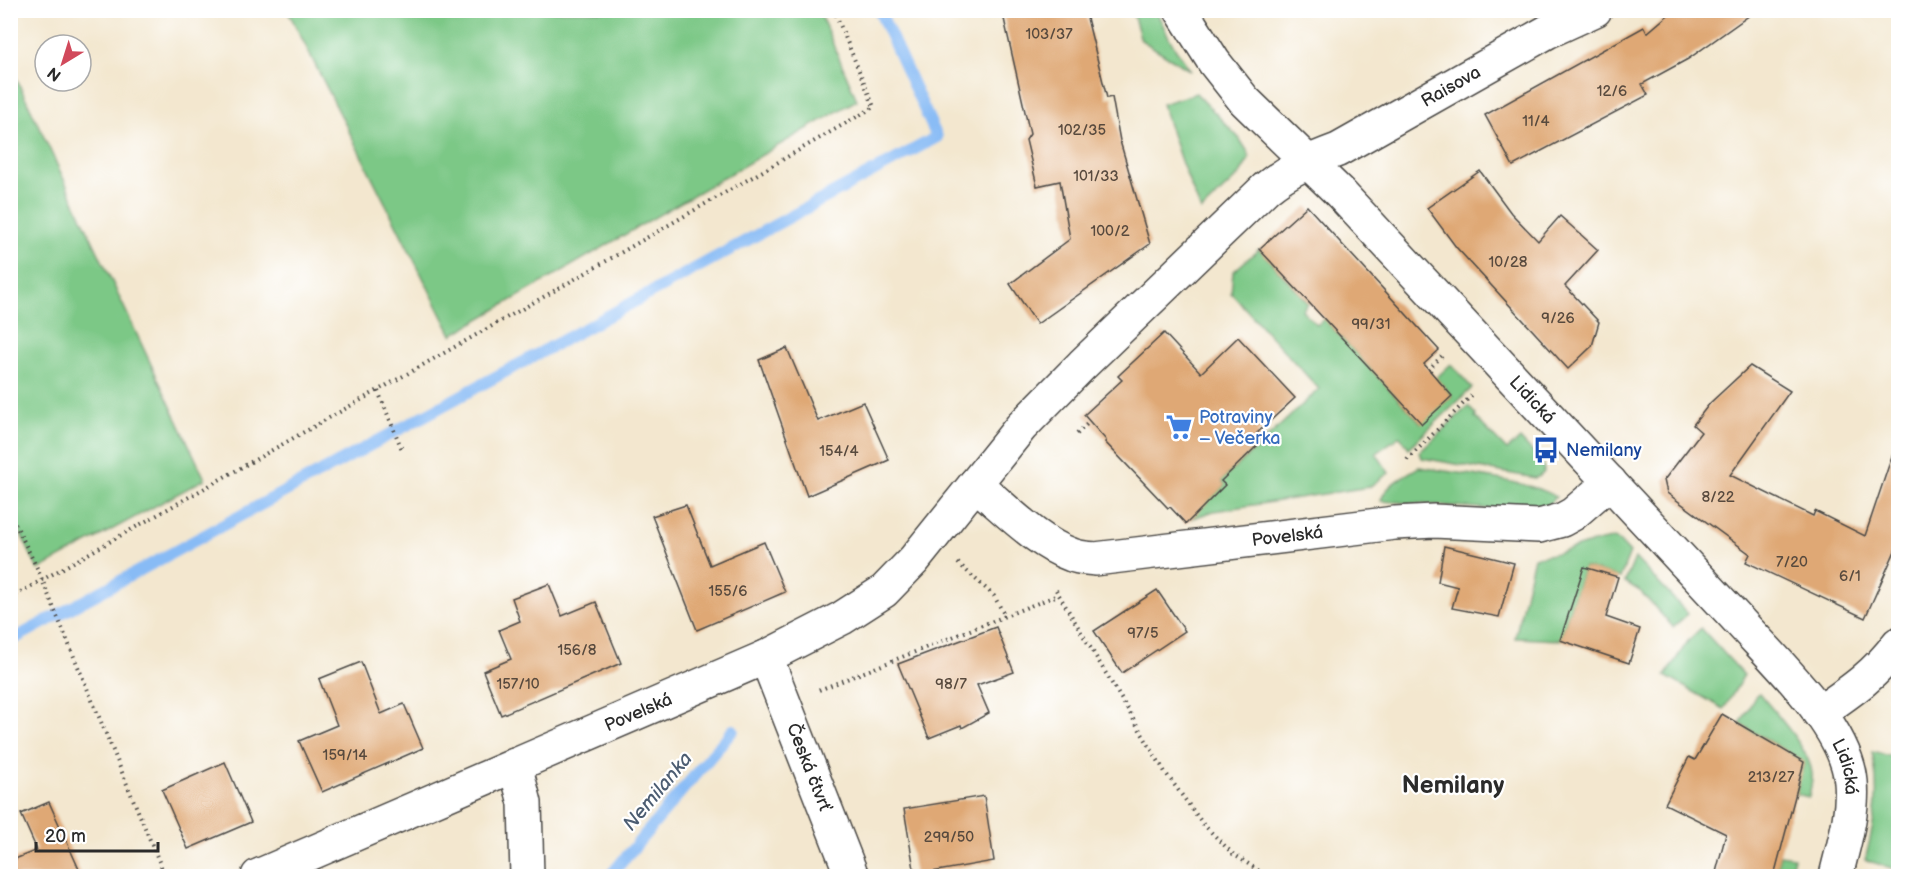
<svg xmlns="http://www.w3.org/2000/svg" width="1909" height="887" font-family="'Balsamiq Sans',sans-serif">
<rect width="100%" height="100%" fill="#fff"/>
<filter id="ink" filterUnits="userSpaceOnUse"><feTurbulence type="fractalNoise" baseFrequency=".0167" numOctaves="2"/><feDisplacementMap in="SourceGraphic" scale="12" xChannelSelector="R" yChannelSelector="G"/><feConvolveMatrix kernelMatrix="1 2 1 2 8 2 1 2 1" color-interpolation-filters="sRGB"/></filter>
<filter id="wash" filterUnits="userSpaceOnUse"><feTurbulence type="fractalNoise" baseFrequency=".008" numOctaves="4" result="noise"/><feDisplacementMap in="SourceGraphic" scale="24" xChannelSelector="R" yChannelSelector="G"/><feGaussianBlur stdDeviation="1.35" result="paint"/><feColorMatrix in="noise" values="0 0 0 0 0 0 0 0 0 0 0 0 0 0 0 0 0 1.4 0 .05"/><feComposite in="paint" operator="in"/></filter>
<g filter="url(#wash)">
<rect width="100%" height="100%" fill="#f3e7cf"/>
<!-- green -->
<g fill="#7bc886" stroke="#537a58" stroke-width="1.5">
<polygon points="288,11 819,11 857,100 452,335"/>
<polygon points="1132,11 1156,11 1173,45 1191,71 1141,40"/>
<polygon points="11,67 205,479 38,570 11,513"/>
<polygon points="1196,93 1239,138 1248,152 1249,159 1240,174 1201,211 1181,161 1162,104"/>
<polygon points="1259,249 1308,303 1302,310 1317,325 1324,319 1421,423 1452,396 1436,378 1451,364 1472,388 1409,448 1400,436 1376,453 1389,473 1369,487 1214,511 1190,519 1225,485 1221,481 1319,389 1231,293 1233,272"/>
<polygon points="1468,406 1476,415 1475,417 1507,450 1520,439 1543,463 1544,472 1540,476 1535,478 1422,458 1420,452"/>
<path d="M1419,467c30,5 116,14 137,30l-10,9 -11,6 -154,-11c4,-16 24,-26 38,-34z"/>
<path d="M1614,539l6,3 10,11 -10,25 -36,-11 -24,73 -45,-2 19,-81c28,-2 53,-16 80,-18z"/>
<polygon points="1635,558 1688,614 1673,627 1640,591 1625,582"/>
<polygon points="1701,628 1744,675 1724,709 1665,676 1688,641"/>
<path d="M1759,693c16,20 50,55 53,80 1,8 -2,16 -3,24l-13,-3 8,-32 -64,-38 16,-29z"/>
<path d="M1872,752l18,4 4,-2h4v116l-33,-10c10,-39 16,-68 7,-108z"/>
<polygon points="1780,855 1794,857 1789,876 1774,876"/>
</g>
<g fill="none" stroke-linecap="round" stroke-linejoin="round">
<!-- stream -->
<g stroke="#88bbf5" stroke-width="12">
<polyline points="10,641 937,137 879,10"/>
<polyline points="610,876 733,730"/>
</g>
</g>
<g id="blocks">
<!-- building -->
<g fill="#dfa875">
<polygon points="1002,10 1085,10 1107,98 1112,97 1120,141 1150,244 1037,324 1010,284 1070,239 1060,181 1037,186 1026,140 1030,134"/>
<polygon points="1674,10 1757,10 1688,59 1642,84 1648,95 1513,166 1485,115 1644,27 1647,33"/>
<polygon points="1480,171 1511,213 1538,241 1560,216 1598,250 1565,286 1599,322 1592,346 1568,369 1456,247 1427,208"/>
<polygon points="1307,206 1439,350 1424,364 1452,396 1422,424 1259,249"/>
<polygon points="1164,333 1201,373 1238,337 1295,398 1257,433 1263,440 1221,481 1225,485 1186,524 1170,507 1168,508 1105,442 1106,440 1084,415 1122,380 1118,376"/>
<polygon points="787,348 818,421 863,402 889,460 807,496 759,360"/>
<polygon points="1750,366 1790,391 1730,475 1813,516 1815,511 1865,536 1893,453 1899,454 1899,542 1865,618 1746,562 1750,554 1667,493 1664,480 1701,432 1693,425 1710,403"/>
<polygon points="686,505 710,565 764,542 785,592 697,630 652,516"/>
<polygon points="1444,546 1514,563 1499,617 1452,608 1458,587 1438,582"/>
<polygon points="1584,567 1618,577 1606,617 1640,629 1629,663 1560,640"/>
<polygon points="549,584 562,616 596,602 621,663 501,715 483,671 511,659 499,630 520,621 512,598"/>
<polygon points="1157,590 1185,631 1122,673 1094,631"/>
<polygon points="996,627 1014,672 977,685 989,713 962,728 961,725 929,738 898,664"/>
<polygon points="361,662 381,714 404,704 423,748 322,792 299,741 337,725 319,679"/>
<polygon points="1722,714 1804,762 1774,876 1715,876 1726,834 1665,804 1689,757 1695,760"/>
<polygon points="225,762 251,822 188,849 162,790"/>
<polygon points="984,796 994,861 915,875 904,809"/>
<polygon points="49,802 82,876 10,876 10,861 37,850 21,814"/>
</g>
</g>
</g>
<g filter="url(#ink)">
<use href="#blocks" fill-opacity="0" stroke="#494744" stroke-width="1.5"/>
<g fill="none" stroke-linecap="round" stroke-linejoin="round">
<!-- street casing -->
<g stroke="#494744" stroke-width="36">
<g id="street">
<path id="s1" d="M1181,10l33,52 30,38 96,93 400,429c36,40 106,104 111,160 3,31 -8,64 -15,94"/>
<path id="s2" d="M975,484c30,24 61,58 97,71 7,3 15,3 23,4l300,-36 39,-2 105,5 23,-6 11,-6 37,-32"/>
<path id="s3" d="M766,657l86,219"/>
<path d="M1819,713c32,-22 56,-38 79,-69"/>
<polyline points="515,765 525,803 527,876"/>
<path id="s4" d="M258,876l508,-219 76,-39 42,-27 30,-31 107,-133 61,-62 184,-177c22,-18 45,-28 72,-38l209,-118 48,-22"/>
</g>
</g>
<!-- path -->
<g stroke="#494744" stroke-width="4" stroke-dasharray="1.5 4.5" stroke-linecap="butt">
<polyline points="1430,371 1431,367 1442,356"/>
<polyline points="378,391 403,452"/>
<polyline points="1077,434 1089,422"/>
<polyline points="1407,460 1474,393"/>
<polyline points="10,513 38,570 165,876"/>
<polyline points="958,563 994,596 1005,616"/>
<polyline points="1056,590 1165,772 1203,824 1233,854 1267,876"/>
<polyline points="10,598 561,287 874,107 834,10"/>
<polyline points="819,690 1058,595"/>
</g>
<!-- street -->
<use href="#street" stroke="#fff" stroke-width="33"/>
</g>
</g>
<!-- icons -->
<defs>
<g id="supermarket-bare" transform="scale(2.07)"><path d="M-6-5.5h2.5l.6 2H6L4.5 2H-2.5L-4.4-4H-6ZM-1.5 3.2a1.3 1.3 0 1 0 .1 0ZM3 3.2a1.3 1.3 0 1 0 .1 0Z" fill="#3f7fe0" stroke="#fff" stroke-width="2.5" paint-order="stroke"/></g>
<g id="bus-bare" transform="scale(2.07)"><path d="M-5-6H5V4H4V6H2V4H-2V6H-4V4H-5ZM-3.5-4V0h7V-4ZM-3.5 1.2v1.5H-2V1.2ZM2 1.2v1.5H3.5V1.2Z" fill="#1a4fb4" stroke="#fff" stroke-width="2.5" paint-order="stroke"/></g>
</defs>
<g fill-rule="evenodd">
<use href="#supermarket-bare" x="1179" y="427"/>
<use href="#bus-bare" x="1546" y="450"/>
</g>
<g text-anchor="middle" stroke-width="4.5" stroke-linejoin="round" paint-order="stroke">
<!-- number labels -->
<g font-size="15" fill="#584a3e">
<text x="1049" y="39">103/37</text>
<text x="1612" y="96">12/6</text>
<text x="1536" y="126">11/4</text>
<text x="1082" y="135">102/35</text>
<text x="1096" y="181">101/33</text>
<text x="1110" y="236">100/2</text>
<text x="1508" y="267">10/28</text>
<text x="1558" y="323">9/26</text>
<text x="1371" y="329">99/31</text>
<text x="839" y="456">154/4</text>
<text x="1718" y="502">8/22</text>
<text x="1792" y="567">7/20</text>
<text x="1850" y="581">6/1</text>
<text x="728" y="596">155/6</text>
<text x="1143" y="638">97/5</text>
<text x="577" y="655">156/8</text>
<text x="518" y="689">157/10</text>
<text x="951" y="689">98/7</text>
<text x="345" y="760">159/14</text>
<text x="1771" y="782">213/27</text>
<text x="949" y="842">299/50</text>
</g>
<!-- street labels -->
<g font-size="18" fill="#2b2b2b" stroke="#fff">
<text dy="6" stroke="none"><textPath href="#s4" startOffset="1456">Raisova</textPath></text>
<text dy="6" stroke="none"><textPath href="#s1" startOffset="526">Lidická</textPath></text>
<text dy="6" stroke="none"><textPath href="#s2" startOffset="338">Povelská</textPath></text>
<text dy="6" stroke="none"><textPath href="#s4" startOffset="414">Povelská</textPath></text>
<text dy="6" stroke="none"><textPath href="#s3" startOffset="118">Česká čtvrť</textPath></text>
<text dy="6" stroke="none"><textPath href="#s1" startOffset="1012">Lidická</textPath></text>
</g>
<!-- shop labels -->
<g font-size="18" fill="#366cbe" stroke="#fff" text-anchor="start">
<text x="1199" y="423">Potraviny<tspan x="1199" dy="21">– Večerka</tspan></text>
</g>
<!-- transit labels -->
<g font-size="18" fill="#164399" stroke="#fff" text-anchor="start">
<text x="1566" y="456">Nemilany</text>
</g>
<!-- water labels -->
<g font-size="20" font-style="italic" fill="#4c5d72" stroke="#fff">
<text transform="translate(657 791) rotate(-50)" y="7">Nemilanka</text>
</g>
<!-- district labels -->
<g font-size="24" font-weight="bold" fill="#2b2b2b" stroke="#fff">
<text x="1453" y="793">Nemilany</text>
</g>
</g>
<!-- margin -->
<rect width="1909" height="887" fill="none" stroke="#fff" stroke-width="36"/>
<!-- north arrow -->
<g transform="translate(63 63) rotate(218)"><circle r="28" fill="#ffffff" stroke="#aaaaaa" stroke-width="1.5"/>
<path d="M0-4.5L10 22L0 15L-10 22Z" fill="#d1495b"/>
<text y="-9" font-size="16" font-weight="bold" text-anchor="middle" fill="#2b2b2b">N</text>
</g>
<!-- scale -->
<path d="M36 842v9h122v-9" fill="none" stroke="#2b2b2b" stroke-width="3"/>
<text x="45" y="842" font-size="18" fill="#2b2b2b" stroke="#ffffff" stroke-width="4.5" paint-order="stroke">20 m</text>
</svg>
